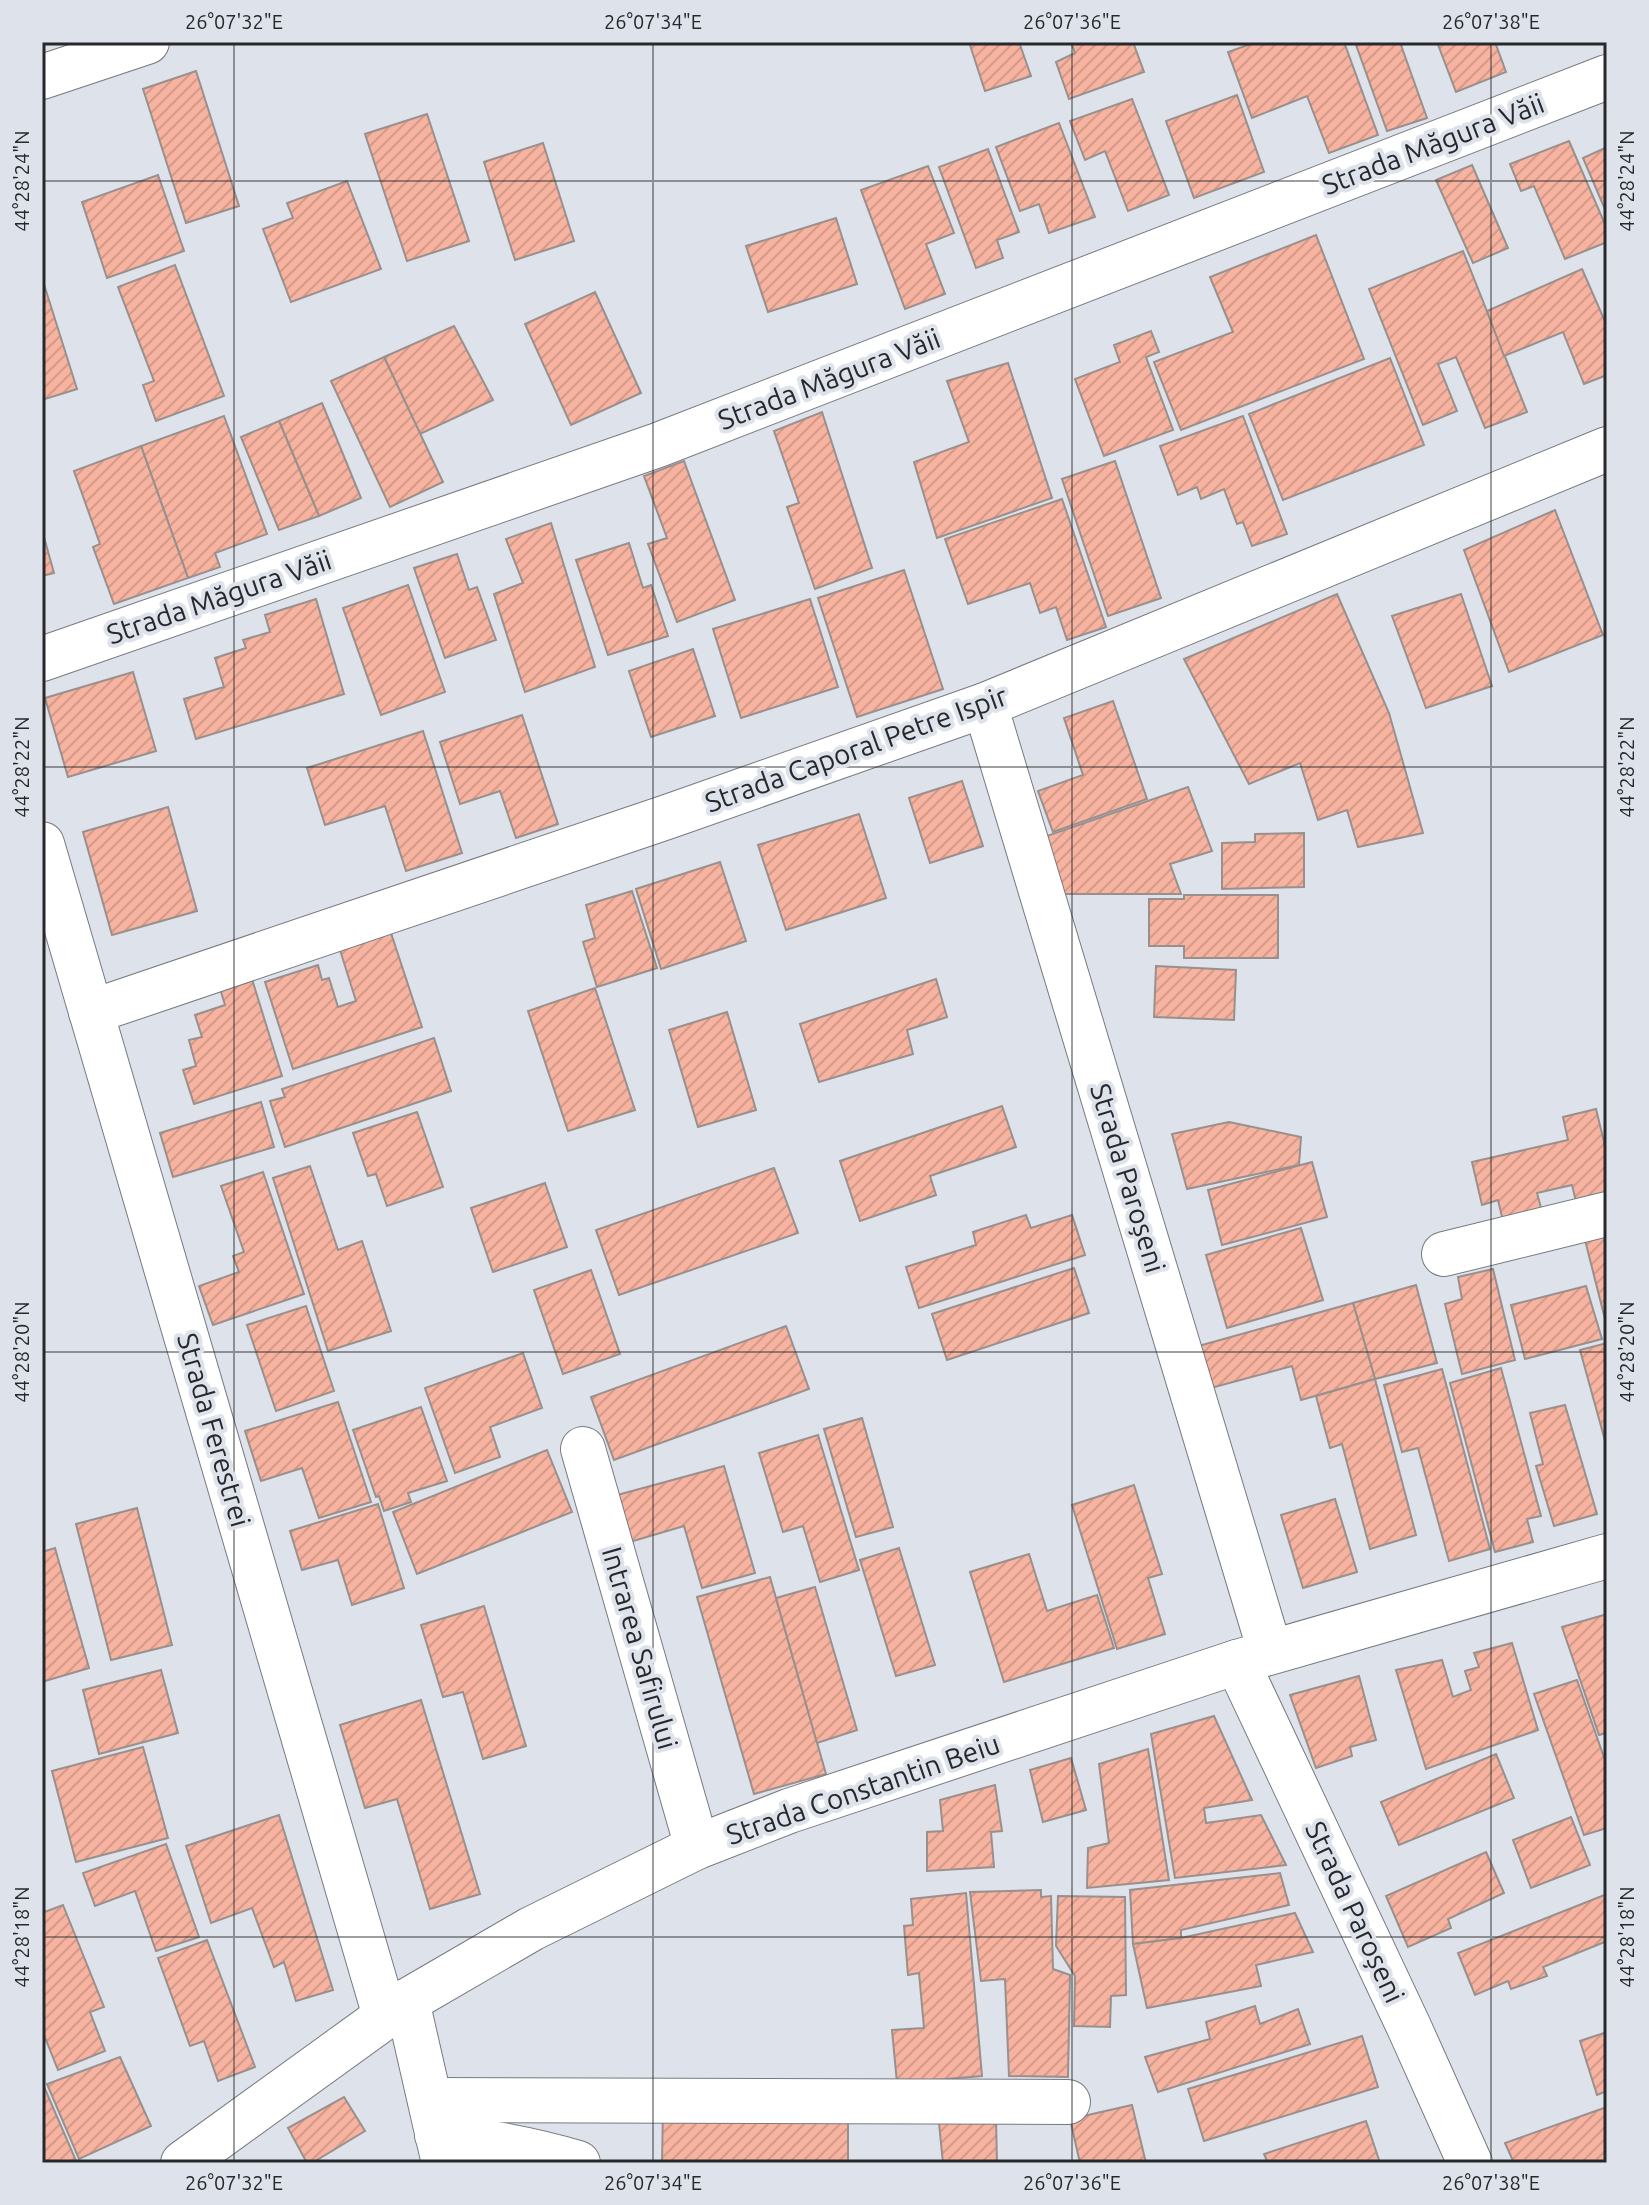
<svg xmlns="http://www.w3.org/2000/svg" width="1649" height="2205" font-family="Ubuntu,sans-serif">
<defs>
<pattern id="building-hatch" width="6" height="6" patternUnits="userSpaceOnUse" patternTransform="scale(2)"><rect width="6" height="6" fill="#f7b39f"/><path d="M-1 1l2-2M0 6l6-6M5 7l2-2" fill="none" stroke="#d49a89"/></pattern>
</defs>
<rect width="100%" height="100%" fill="#dee2ea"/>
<!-- building -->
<g fill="url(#building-hatch)" stroke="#99908e" stroke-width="2">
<polygon points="969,42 1019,42 1031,76 985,91"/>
<polygon points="1071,42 1133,42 1144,72 1069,99 1056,62 1075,53"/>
<polygon points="1256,42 1344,42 1378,135 1329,153 1307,96 1252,118 1228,52"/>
<polygon points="1355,42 1409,42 1401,45 1427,118 1387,131"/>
<polygon points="1437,42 1495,42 1506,72 1456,92"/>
<polygon points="196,71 239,206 186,223 143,89"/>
<polygon points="1237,95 1264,172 1194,198 1166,121"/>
<polygon points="1132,99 1169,195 1128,211 1105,151 1085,160 1070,121"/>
<polygon points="427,114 469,241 407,261 365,134"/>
<polygon points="1059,123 1095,217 1049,233 1039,204 1020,211 996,147"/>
<polygon points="1569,141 1607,229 1607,242 1565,259 1534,186 1521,191 1510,164"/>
<polygon points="543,143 574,241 515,260 484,162"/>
<polygon points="1607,147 1607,214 1583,158"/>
<polygon points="988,149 1019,232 997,240 1003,258 976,268 939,167"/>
<polygon points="1472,165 1508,248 1473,263 1436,180"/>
<polygon points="928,166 954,233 926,244 945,294 905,309 861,190"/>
<polygon points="158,175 184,251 107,278 82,202"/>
<polygon points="347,181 381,269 291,302 263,229 293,218 287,203"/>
<polygon points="836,218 857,284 768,312 746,246"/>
<polygon points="1316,235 1364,359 1181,430 1154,362 1233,332 1210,277"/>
<polygon points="1463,251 1527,412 1485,428 1456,357 1438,364 1457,411 1423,425 1369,289"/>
<polygon points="175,265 224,396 156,421 143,385 154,381 118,287"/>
<polygon points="1582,269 1607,326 1607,375 1584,384 1563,332 1504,356 1487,311"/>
<polygon points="42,278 77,389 42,400"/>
<polygon points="595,292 641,393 571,425 525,324"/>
<polygon points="454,326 493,400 420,434 384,357"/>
<polygon points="1151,331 1159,352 1146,357 1173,430 1104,456 1075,379 1120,362 1114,345"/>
<polygon points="384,357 443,482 390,507 331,381"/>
<polygon points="1390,358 1424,445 1283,500 1249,414"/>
<polygon points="1008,363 1052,498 937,538 914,462 969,442 947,381"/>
<polygon points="322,403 361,498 319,516 279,421"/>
<polygon points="822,412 872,568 815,589 787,507 799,503 774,431"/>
<polygon points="224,416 267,534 215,553 220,567 188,578 141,446"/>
<polygon points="1243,416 1287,534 1252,546 1243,522 1237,524 1224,489 1201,499 1197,487 1178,495 1160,446"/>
<polygon points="279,421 319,516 279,530 241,437"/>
<polygon points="141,446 188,578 114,604 93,547 100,544 74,471"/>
<polygon points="684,461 735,600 677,622 648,544 667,538 644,476"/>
<polygon points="1115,461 1161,598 1108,616 1062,479"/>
<polygon points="1062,499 1106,627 1067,640 1056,607 1040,613 1030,583 968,604 945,539"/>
<polygon points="1555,510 1603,635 1509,672 1464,550"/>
<polygon points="551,523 595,667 525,692 494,594 523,583 506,539"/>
<polygon points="42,530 54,573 42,576"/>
<polygon points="629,543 643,588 651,585 668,636 608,655 576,560"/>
<polygon points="457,554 469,590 477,587 496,640 445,658 414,568"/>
<polygon points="904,570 943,689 857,717 818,598"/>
<polygon points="408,585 445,692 381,715 343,608"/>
<polygon points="1337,594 1389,713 1423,833 1358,847 1347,810 1318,820 1300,763 1249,784 1184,659"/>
<polygon points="1461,594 1492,686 1426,708 1392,616"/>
<polygon points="316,599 344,694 196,739 184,699 224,687 215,658 246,648 243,640 270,632 265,615"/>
<polygon points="810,599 838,687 741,718 713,629"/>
<polygon points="693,649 715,716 651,737 629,671"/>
<polygon points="133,672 156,751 68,777 45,698"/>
<polygon points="1113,701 1147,799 1053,832 1038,791 1083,775 1064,718"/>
<polygon points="522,715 558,824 516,838 500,791 460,804 440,742"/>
<polygon points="423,731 462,853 406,871 385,806 325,825 307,768"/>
<polygon points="962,781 983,846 930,863 909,798"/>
<polygon points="1188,787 1212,851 1170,864 1181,894 1059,894 1041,838"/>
<polygon points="168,807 197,911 112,935 83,832"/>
<polygon points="859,814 886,898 786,930 758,845"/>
<polygon points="1304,833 1304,887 1222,889 1222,843 1255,842 1255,834"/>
<polygon points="720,862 746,941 661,969 636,889"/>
<polygon points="632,891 657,968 597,987 583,942 595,938 586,905"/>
<polygon points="1184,895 1278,895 1278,958 1184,958 1184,946 1149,946 1149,899 1184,899"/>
<polygon points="391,933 422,1027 293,1069 265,982 318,965 322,980 329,978 338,1007 356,1001 340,950"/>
<polygon points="1156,966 1236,970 1234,1020 1154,1017"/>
<polygon points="251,976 282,1076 194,1104 183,1070 196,1066 189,1040 202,1037 195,1015 225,1005 219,985"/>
<polygon points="936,979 947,1017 907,1030 913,1054 819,1082 800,1024"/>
<polygon points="595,988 635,1110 568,1131 528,1011"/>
<polygon points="727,1012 756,1110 698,1127 669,1030"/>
<polygon points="434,1038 451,1091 285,1147 270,1101 285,1097 282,1089"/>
<polygon points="261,1102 274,1147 173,1177 160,1133"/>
<polygon points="1002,1106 1016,1147 930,1176 936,1195 860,1221 840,1161"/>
<polygon points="1596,1109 1607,1154 1607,1203 1578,1210 1572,1185 1537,1193 1543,1215 1504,1225 1498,1200 1482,1205 1472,1162 1568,1140 1563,1117"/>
<polygon points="417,1112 443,1187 387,1206 376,1174 368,1176 353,1133"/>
<polygon points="1229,1122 1301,1137 1299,1165 1187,1189 1172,1134"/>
<polygon points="1312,1162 1327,1217 1222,1245 1208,1190"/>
<polygon points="310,1166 338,1250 362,1241 391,1331 328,1351 273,1178"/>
<polygon points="774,1168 798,1233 619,1295 596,1230"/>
<polygon points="263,1172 304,1294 213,1325 199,1286 239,1272 233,1256 244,1252 221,1186"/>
<polygon points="545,1183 567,1247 493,1272 471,1208"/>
<polygon points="1026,1215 1031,1228 1072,1215 1085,1255 919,1308 906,1267 976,1245 973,1232"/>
<polygon points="1301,1228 1323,1300 1227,1328 1206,1255"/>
<polygon points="1607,1230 1607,1322 1606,1323 1584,1236"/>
<polygon points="1074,1268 1089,1313 947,1360 932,1314"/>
<polygon points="1493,1269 1515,1360 1462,1374 1445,1304 1462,1299 1458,1277"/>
<polygon points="591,1270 620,1354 563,1374 534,1290"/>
<polygon points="1416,1285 1437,1363 1375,1379 1353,1303"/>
<polygon points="1586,1286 1602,1339 1525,1359 1511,1305"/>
<polygon points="1353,1303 1375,1379 1301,1400 1292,1366 1207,1389 1195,1347"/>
<polygon points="306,1306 334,1391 276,1411 247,1325"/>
<polygon points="786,1326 809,1389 614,1460 591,1397"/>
<polygon points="1607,1343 1607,1448 1580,1350"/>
<polygon points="523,1353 542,1408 490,1427 500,1457 455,1473 425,1388"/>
<polygon points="1501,1368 1541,1516 1527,1519 1533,1542 1495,1552 1450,1383"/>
<polygon points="1442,1369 1490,1549 1449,1561 1418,1448 1402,1452 1384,1385"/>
<polygon points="1375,1379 1416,1535 1370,1549 1342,1444 1330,1448 1316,1396"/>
<polygon points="338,1402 371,1502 319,1518 302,1468 261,1481 245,1431"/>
<polygon points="1565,1405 1597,1514 1554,1526 1536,1466 1543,1464 1530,1413"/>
<polygon points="421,1407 447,1481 408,1493 411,1502 384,1511 379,1496 376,1497 353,1430"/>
<polygon points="862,1418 893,1527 856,1537 824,1429"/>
<polygon points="818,1435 859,1570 820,1582 803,1526 783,1532 759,1453"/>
<polygon points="547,1450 572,1512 417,1574 393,1512"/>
<polygon points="724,1466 755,1573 702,1588 684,1526 623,1544 610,1497"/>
<polygon points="1134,1485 1162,1574 1148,1578 1165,1634 1117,1649 1072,1505"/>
<polygon points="1335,1499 1357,1572 1303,1588 1281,1515"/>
<polygon points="378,1504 404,1588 352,1605 338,1560 302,1570 290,1531"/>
<polygon points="137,1508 172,1645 111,1660 76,1524"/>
<polygon points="55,1548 89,1668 42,1682 42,1552"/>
<polygon points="899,1548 935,1665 896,1676 860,1560"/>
<polygon points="1029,1554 1047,1611 1097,1595 1114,1648 1004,1682 970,1572"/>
<polygon points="770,1577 826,1774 754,1794 697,1597"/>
<polygon points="815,1587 857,1730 817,1743 776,1598"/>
<polygon points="484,1606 526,1746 483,1759 463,1692 443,1697 421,1625"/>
<polygon points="1607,1614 1607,1733 1599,1735 1562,1627"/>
<polygon points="1512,1643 1538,1730 1426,1769 1396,1670 1442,1660 1453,1697 1471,1690 1465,1671 1479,1667 1474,1653"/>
<polygon points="161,1670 178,1733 99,1754 83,1690"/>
<polygon points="1359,1676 1376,1740 1350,1747 1352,1756 1316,1768 1290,1695"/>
<polygon points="1577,1680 1607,1766 1607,1828 1584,1835 1534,1694"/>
<polygon points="421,1700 480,1894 430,1909 397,1799 365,1808 340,1725"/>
<polygon points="1214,1716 1252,1800 1204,1808 1206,1823 1261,1815 1286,1865 1175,1878 1151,1734"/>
<polygon points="143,1747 168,1838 76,1862 52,1771"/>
<polygon points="1148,1749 1169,1880 1087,1888 1088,1848 1109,1843 1099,1764"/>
<polygon points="1496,1754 1514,1798 1399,1845 1381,1802"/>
<polygon points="1071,1758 1086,1810 1043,1822 1030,1770"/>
<polygon points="995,1785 1002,1831 991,1832 994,1867 927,1871 927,1832 943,1831 940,1800"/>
<polygon points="279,1815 333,1990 296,2001 284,1962 274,1967 252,1908 211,1923 186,1846"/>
<polygon points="1571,1817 1590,1865 1531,1888 1513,1840"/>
<polygon points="166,1844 199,1937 156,1951 135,1891 95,1906 83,1873"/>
<polygon points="1486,1852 1504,1893 1448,1919 1451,1928 1408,1947 1386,1896"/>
<polygon points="1280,1873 1289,1905 1181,1930 1181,1938 1133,1944 1130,1890"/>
<polygon points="1041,1890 1041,1897 1051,1896 1053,1969 1070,1975 1068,2077 1009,2076 1005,1979 981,1981 970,1892"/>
<polygon points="966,1893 982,2076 897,2083 892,2030 924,2028 919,1973 908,1975 904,1926 913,1925 911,1899"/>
<polygon points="1607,1894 1607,1941 1543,1967 1547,1976 1511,1989 1508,1981 1475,1995 1458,1953"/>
<polygon points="1058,1896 1125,1897 1126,1995 1111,1996 1110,2027 1074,2026 1075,1976 1056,1946"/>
<polygon points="63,1905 104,2007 90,2012 105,2051 58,2070 42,2030 42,1913"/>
<polygon points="1295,1913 1313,1952 1256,1965 1261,1986 1147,2008 1133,1944 1181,1938"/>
<polygon points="207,1940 255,2067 218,2081 204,2041 190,2046 158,1958"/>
<polygon points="1255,2006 1260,2024 1298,2009 1310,2044 1158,2092 1145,2057 1210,2039 1206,2022"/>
<polygon points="1607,2032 1607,2091 1597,2095 1580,2041"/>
<polygon points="1362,2036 1378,2087 1204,2141 1188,2089"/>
<polygon points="120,2057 151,2126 79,2159 47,2084"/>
<polygon points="45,2089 77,2163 42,2163 42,2091"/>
<polygon points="344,2097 365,2131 312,2163 307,2163 288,2128"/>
<polygon points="1132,2105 1146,2163 1080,2163 1070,2119"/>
<polygon points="1607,2107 1607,2162 1514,2163 1505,2143"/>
<polygon points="848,2108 848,2163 662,2163 663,2109"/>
<polygon points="996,2120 997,2163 943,2163 939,2123"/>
<polygon points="1366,2121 1380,2163 1268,2163 1264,2154"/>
</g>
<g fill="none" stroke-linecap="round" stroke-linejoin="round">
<!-- minor casing -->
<g stroke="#767a81" stroke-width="46">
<g id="minor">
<polyline points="42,77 147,42"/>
<polyline points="42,659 658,445 1607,77"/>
<polyline points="985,705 1270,1651"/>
<polyline points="42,844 385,2016"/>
<polyline points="91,1012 667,817 985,705 1607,449"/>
<polyline points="1444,1254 1607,1214"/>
<polyline points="583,1449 697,1847"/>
<polyline points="1237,1662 1409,2027 1470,2163"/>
<polyline points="407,2001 444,2163"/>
<polyline points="430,2100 1068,2102"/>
<path d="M437,2135c48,6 95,14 141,28"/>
<polyline points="183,2163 407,2001 531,1929 697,1847 789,1811 1237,1662 1607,1556"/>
</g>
</g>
<!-- minor -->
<use href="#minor" stroke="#fff" stroke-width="44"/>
</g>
<!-- ticks -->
<path fill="none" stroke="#26282b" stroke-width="2" stroke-opacity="0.45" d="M234,42v2121M653,42v2121M1072,42v2121M1491,42v2121M42,181h1565M42,767h1565M42,1352h1565M42,1937h1565"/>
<g text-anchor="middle" stroke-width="8" stroke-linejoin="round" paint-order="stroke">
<!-- street labels -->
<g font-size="28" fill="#26282b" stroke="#dee2ea">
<text transform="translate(1433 144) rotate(-21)" y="10">Strada Măgura Văii</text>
<text transform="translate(829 379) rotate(-21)" y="10">Strada Măgura Văii</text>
<text transform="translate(219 597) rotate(-19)" y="10">Strada Măgura Văii</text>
<text transform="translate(856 749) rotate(-20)" y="10">Strada Caporal Petre Ispir</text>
<text transform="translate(1128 1178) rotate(73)" y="10">Strada Paroșeni</text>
<text transform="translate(214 1430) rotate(74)" y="10">Strada Ferestrei</text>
<text transform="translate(640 1648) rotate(74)" y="10">Intrarea Safirului</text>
<text transform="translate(863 1789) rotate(-19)" y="10">Strada Constantin Beiu</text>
<text transform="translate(1355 1912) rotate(65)" y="10">Strada Paroșeni</text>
</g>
</g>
<!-- border -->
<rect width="1649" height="2205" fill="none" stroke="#dee2ea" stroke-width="88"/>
<rect x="44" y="44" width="1561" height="2117" fill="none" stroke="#26282b" stroke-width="3"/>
<g font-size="20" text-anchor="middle" fill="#26282b">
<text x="234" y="29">26°07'32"E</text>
<text x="653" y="29">26°07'34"E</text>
<text x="1072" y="29">26°07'36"E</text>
<text x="1491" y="29">26°07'38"E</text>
<text transform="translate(22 181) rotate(-90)" y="7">44°28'24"N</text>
<text transform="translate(1627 181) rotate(-90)" y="7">44°28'24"N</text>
<text transform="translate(22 767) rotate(-90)" y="7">44°28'22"N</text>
<text transform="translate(1627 767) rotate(-90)" y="7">44°28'22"N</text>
<text transform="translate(22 1352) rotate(-90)" y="7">44°28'20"N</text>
<text transform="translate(1627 1352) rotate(-90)" y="7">44°28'20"N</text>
<text transform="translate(22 1937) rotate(-90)" y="7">44°28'18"N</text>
<text transform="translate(1627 1937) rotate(-90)" y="7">44°28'18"N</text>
<text x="234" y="2190">26°07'32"E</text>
<text x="653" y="2190">26°07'34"E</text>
<text x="1072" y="2190">26°07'36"E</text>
<text x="1491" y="2190">26°07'38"E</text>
</g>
</svg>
